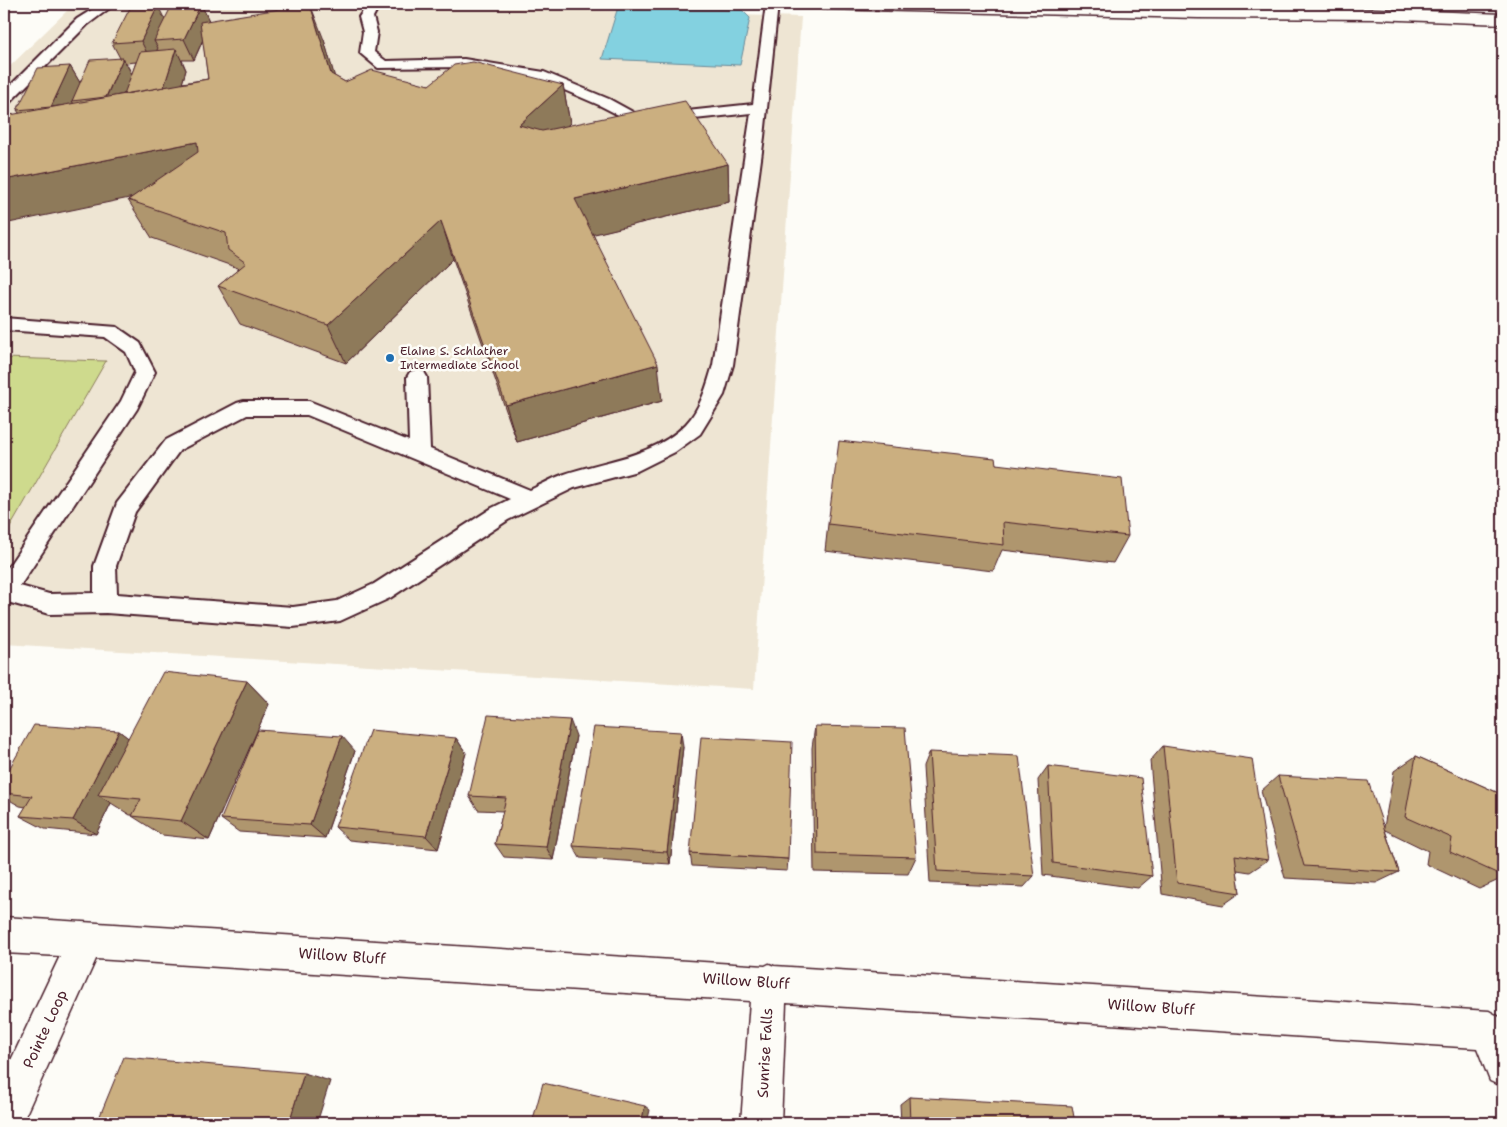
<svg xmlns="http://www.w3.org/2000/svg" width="1507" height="1127" font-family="'Shantell Sans',sans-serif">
<rect width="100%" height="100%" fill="#fdfcf7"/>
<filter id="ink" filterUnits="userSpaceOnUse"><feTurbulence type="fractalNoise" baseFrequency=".02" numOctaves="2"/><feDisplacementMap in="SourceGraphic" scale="10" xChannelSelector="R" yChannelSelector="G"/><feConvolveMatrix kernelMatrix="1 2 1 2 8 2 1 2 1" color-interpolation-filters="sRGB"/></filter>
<g filter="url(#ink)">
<!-- built -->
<polygon fill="#eee5d3" points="74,4 400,4 801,17 754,689 4,644 4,72"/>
<!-- green -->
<polygon fill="#ceda8d" stroke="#8c7c5c" points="4,358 106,361 4,538"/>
<!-- water -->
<polygon fill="#83d1e0" stroke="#6c8a98" points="618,7 742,10 750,18 740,65 602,59"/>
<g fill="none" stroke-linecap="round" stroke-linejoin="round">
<!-- service casing -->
<g stroke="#4a1f2b" stroke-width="4">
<g id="service">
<polygon points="101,4 115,4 87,25 9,103 4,104 4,92 77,19"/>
<path d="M368,4h12l-7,13 4,15 -3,20 12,9 78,-2 80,13 65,27 31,17 113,-12 13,-100h12l-14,133 -31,228 -9,30 -24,39 -25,18 -38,19 -63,17 -66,32 -118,78 -50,23 -47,6 -187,-14 -57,1 -45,-13v-28l117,-172 14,-29 -9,-20 -21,-15 -101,-7v-12l113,9 23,16 15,29 -18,37 -117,177 29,8 45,-1v-27l23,-63 49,-63 71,-37 7,-2h65l100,40 -2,-64 3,-5 7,-2 7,2 3,5 3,72 100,41c11,-5 21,-11 32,-15 41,-15 91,-17 124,-51 15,-16 21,-39 27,-59l38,-252 -113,12 -39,-20 -58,-25 -77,-13 -86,1 -18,-15 3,-21 -4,-15zM247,415h60l203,84 -18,9 -118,76 -37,17 -44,6 -176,-13 -1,-28 19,-54 45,-62z"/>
</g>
</g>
<!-- minor casing -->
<g stroke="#4a1f2b" stroke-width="3">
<g id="minor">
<polygon points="815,4 1011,4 1376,9 1503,14 1503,24 1376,19 1198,18 823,9"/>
<polygon points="4,917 765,966 769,964 774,966 1489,1011 1503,1019 1503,1087 1490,1081 1477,1048 786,1003 781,1123 741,1123 750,1001 96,959 22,1123 4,1123 4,1075 60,956 4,953"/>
</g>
</g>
<!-- service -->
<use href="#service" fill="#fdfcf7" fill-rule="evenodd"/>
<!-- minor -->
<use href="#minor" fill="#fdfcf7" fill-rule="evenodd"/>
</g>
<!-- wall -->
<g fill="#af966e" stroke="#4a1f2b" fill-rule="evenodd">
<path d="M201,4l8,17 115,19 10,36 11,6 84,3h134l7,38 -3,3 161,38 1,38 -136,32 69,167 -145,41 -64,-183 -107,104 -106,-39 -22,-38 21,-17 -1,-1 -86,-30 -24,-38 4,-3 -113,-84 -2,-3 53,-44 10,17 40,-25 -8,-15zM203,40l5,39 -26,4 4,-13 -4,-10h12zM136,62l-4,12 -6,-11z"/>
<polygon points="996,464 1128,536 1113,563 1002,550 993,571 825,551 828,524"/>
<polygon points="247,681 269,704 209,840 162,835 132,816 133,815 130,815 111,803 96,834 45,829 20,816 26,807 20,806 4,797 4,778 119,731 128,738"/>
<polygon points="815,726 916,857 908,874 814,872 812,748"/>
<polygon points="576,736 553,860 504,857 495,844 503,811 478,810 469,796"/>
<polygon points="456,738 466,753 438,849 349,840 335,827"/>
<polygon points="1163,746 1268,860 1250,872 1237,870 1240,893 1223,905 1162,894 1150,761"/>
<polygon points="683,747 670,864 580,858 573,846"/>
<polygon points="355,751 325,838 239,832 221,819"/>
<polygon points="929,752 1034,876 1024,887 930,883 923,767"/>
<polygon points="1416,756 1503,795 1503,878 1479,889 1426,864 1428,851 1385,830 1399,872 1376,883 1285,878 1261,791 1278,776 1384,827 1394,771"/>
<polygon points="1048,766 1152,876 1138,888 1043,875 1038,780"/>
<polygon points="690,853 788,859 787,871 692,866"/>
<polygon points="909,1097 1075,1123 901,1123 900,1104"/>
</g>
<!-- shaded-wall -->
<g fill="#8e7a5a" stroke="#4a1f2b">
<polygon points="201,4 210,23 194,60 184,39"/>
<polygon points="310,4 324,40 345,112 331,74"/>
<polygon points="158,6 168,26 154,41 158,48 151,61 141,41"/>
<polygon points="176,49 186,70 174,111 163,90"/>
<polygon points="123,58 134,78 124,94 106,98"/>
<polygon points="70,66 82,86 72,101 74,104 51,107"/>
<polygon points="563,85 570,123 528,163 519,125"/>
<polygon points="197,142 216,180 4,224 4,180"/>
<polygon points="728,164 729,202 582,237 575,199"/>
<polygon points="441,221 453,259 346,363 328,325"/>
<polygon points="658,364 662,401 517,442 506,405"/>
<polygon points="247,681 269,704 209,840 181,821"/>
<polygon points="570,720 576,736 553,860 546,847"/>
<polygon points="119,731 139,746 98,795 111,803 96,834 73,820"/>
<polygon points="681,732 683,747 670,864 667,852"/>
<polygon points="342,736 355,751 325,838 310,825"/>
<polygon points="456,738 466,753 438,849 426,836"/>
<polygon points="304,1073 330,1081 317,1123 289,1123"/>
<polygon points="645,1106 650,1110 647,1123 641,1123"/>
</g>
<!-- building -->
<g fill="#cbaf80" stroke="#4a1f2b">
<polygon points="201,4 184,39 154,41 172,5"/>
<polygon points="310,4 331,74 345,82 372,70 429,85 454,65 473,62 563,85 519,125 542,131 685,101 728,164 575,199 658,364 506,405 441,221 328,325 218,286 246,263 228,250 226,233 128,200 198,152 197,142 4,180 4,116 208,79 200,22"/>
<polygon points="158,6 141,41 112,43 130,8"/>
<polygon points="176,49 164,87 124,94 140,52"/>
<polygon points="123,58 106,97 72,101 90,60"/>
<polygon points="70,66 51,107 17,110 38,68"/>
<polygon points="839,441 995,458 996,464 1122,479 1128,536 1003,522 1004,545 828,524"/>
<polygon points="163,672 247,681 181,821 132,816 141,799 98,795"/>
<polygon points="488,715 570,720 546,847 495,844 506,798 469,796"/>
<polygon points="34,725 119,731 73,820 20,816 32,796 4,793 4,778"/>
<polygon points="815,726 905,728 916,857 817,854"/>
<polygon points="594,727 681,732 667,852 573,846"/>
<polygon points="258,730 342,736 310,825 221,819"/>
<polygon points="370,730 456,738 426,836 335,827"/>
<polygon points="701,737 792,742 788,859 690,853"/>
<polygon points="1163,746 1252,759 1268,860 1235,855 1240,893 1177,883"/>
<polygon points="929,752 1019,756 1034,876 937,871"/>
<polygon points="1416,756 1503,795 1503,876 1450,852 1452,838 1405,817"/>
<polygon points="1048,766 1141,778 1152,876 1053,863"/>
<polygon points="1278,776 1368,781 1399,872 1304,866"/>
<polygon points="124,1057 304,1073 289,1123 97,1123"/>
<polygon points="543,1083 645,1106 641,1123 532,1123"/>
<polygon points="909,1097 1072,1106 1075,1123 910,1123"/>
</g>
</g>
<!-- markers -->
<circle fill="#1f6fb2" stroke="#fdfcf7" stroke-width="2" cx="390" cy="358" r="5"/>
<g text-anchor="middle" stroke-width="5" stroke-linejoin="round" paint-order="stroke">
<!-- poi labels -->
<g font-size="12" fill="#4a1f2b" stroke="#fdfcf7" text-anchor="start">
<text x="400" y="355">Elaine S. Schlather<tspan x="400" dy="14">Intermediate School</tspan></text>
</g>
<!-- near-street labels -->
<g font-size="15" fill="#4a1f2b" stroke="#fdfcf7">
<text transform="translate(342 956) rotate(4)" y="5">Willow Bluff</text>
<text transform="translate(746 981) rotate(4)" y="5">Willow Bluff</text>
<text transform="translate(1151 1007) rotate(4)" y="5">Willow Bluff</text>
<text transform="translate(45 1029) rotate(-65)" y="5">Pointe Loop</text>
<text transform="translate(765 1053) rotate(-87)" y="5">Sunrise Falls</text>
</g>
</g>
<!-- margin -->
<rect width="1507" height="1127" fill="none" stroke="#fdfcf7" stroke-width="20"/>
<rect x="10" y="10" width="1487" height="1107" fill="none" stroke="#4a1f2b" stroke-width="2" filter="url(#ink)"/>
</svg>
